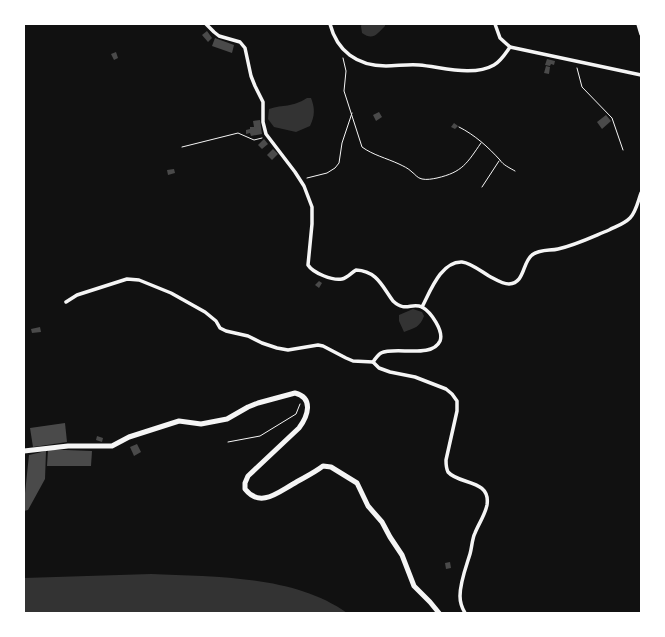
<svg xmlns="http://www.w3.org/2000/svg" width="665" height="637" font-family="Arial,sans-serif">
<rect width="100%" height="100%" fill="#111"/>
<!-- water -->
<g fill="#333">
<path d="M362,24h23v2c-8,8 -12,15 -23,7l-1,-7z"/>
<path d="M307,98h4c4,10 4,18 -1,28l-14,6 -22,-5 -6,-8 1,-10c15,-5 22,-1 38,-11z"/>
<path d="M413,309l9,3 2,4c-4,11 -9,12 -20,16l-5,-11v-6z"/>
<path d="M151,574c63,3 143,1 196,39h-323v-35z"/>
</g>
<!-- building -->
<g fill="#4a4a4a">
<polygon points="207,31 212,38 208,42 202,35"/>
<polygon points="215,38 234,45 232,53 212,46"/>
<polygon points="116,52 118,58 114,60 111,54"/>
<polygon points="547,59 555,61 554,65 551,64 550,66 545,65"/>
<polygon points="546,66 550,67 549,74 544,73"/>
<polygon points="379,112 382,117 376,121 373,115"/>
<polygon points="606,115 611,121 602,129 597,122"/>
<polygon points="260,120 262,134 251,136 250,133 246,134 246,130 250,129 250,127 254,127 253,121"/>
<polygon points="454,123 458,126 455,129 451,127"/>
<polygon points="264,139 268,144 262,149 258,145"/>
<polygon points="273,149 278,154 272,160 267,155"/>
<polygon points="174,169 175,173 168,175 167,170"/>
<polygon points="319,281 322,283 319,288 315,285"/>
<polygon points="40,327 41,332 32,333 31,329"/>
<polygon points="65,423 67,442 33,447 30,428"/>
<polygon points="97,436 103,438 102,442 96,440"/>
<polygon points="137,444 141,452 134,456 130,447"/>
<polygon points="48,450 66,450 92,451 91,466 47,466"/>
<polygon points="46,451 45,479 28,510 24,511 24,493 25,493 29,455"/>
<polygon points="450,562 451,568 446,569 445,563"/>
</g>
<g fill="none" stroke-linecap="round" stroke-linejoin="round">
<!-- path -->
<g stroke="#f5f5f5" stroke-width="1">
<path d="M343,58l3,13 -2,20 18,56c11,8 24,11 37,17 4,2 9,4 13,8 3,2 5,6 10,7 5,1 10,0 15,-1 26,-6 30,-15 44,-35"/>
<polyline points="577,68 582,87 612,118 623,150"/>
<path d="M459,127c16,8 29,20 41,33 3,5 10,8 15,11"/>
<polyline points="182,147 238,133 254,140 262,138"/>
<polyline points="307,178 327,173 335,168 339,163 342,143 352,113"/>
<polyline points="482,187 499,161"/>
<polyline points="228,442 260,436 296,414 300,404"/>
</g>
<!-- minor -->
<g stroke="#f5f5f5" stroke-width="3.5">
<path d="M206,24l8,8 5,4 21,6 5,6 6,28 4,10 8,16v20l3,12 29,38 9,14 8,21v17l-4,41c5,8 25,16 34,14 5,-1 9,-6 14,-9 21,1 26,16 37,31 13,12 18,1 29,6 9,5 22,24 18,34 -8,18 -45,5 -59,12 -3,2 -6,6 -8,9"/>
<path d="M330,24c7,27 27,42 56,42 11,0 22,-2 33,-1 23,2 54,12 75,0 7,-4 11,-11 16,-18"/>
<polyline points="495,24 500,38 510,47 641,75"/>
<polyline points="638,24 641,34"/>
<path d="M66,302l11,-7 50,-16 12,1 32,13 34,19 11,9 4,7 6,3 22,5 14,7 15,5 11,2 30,-5 5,1 23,12 7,3 20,1 6,6 11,4 25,5 31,12 6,5 5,7v10l-11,49c0,4 0,8 2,12 11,13 43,7 39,33 -2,10 -8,18 -12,28 -3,6 -3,14 -5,21 -4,13 -10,28 -10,42 0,5 2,12 5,17"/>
<path d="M422,307c8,-15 19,-46 40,-45 9,1 20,10 27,14 6,3 13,8 20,8 16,-1 13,-21 23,-29 8,-6 18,-4 26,-6 18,-4 34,-12 51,-19 8,-4 15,-6 21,-12 6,-6 8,-17 11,-25"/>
</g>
<!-- secondary -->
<path stroke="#f5f5f5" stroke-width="5" d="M24,451l44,-5h44l17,-9 50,-16 22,3 26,-5 21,-12 10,-4 37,-10c19,5 13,23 4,35l-51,48 -3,7v6c15,19 32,4 48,-5 10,-6 21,-11 30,-18l8,1 26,16 11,23 14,16 8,15 12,18 12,31 16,16 9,11"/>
</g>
<!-- border -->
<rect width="665" height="637" fill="none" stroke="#ffffff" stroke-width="50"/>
</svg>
